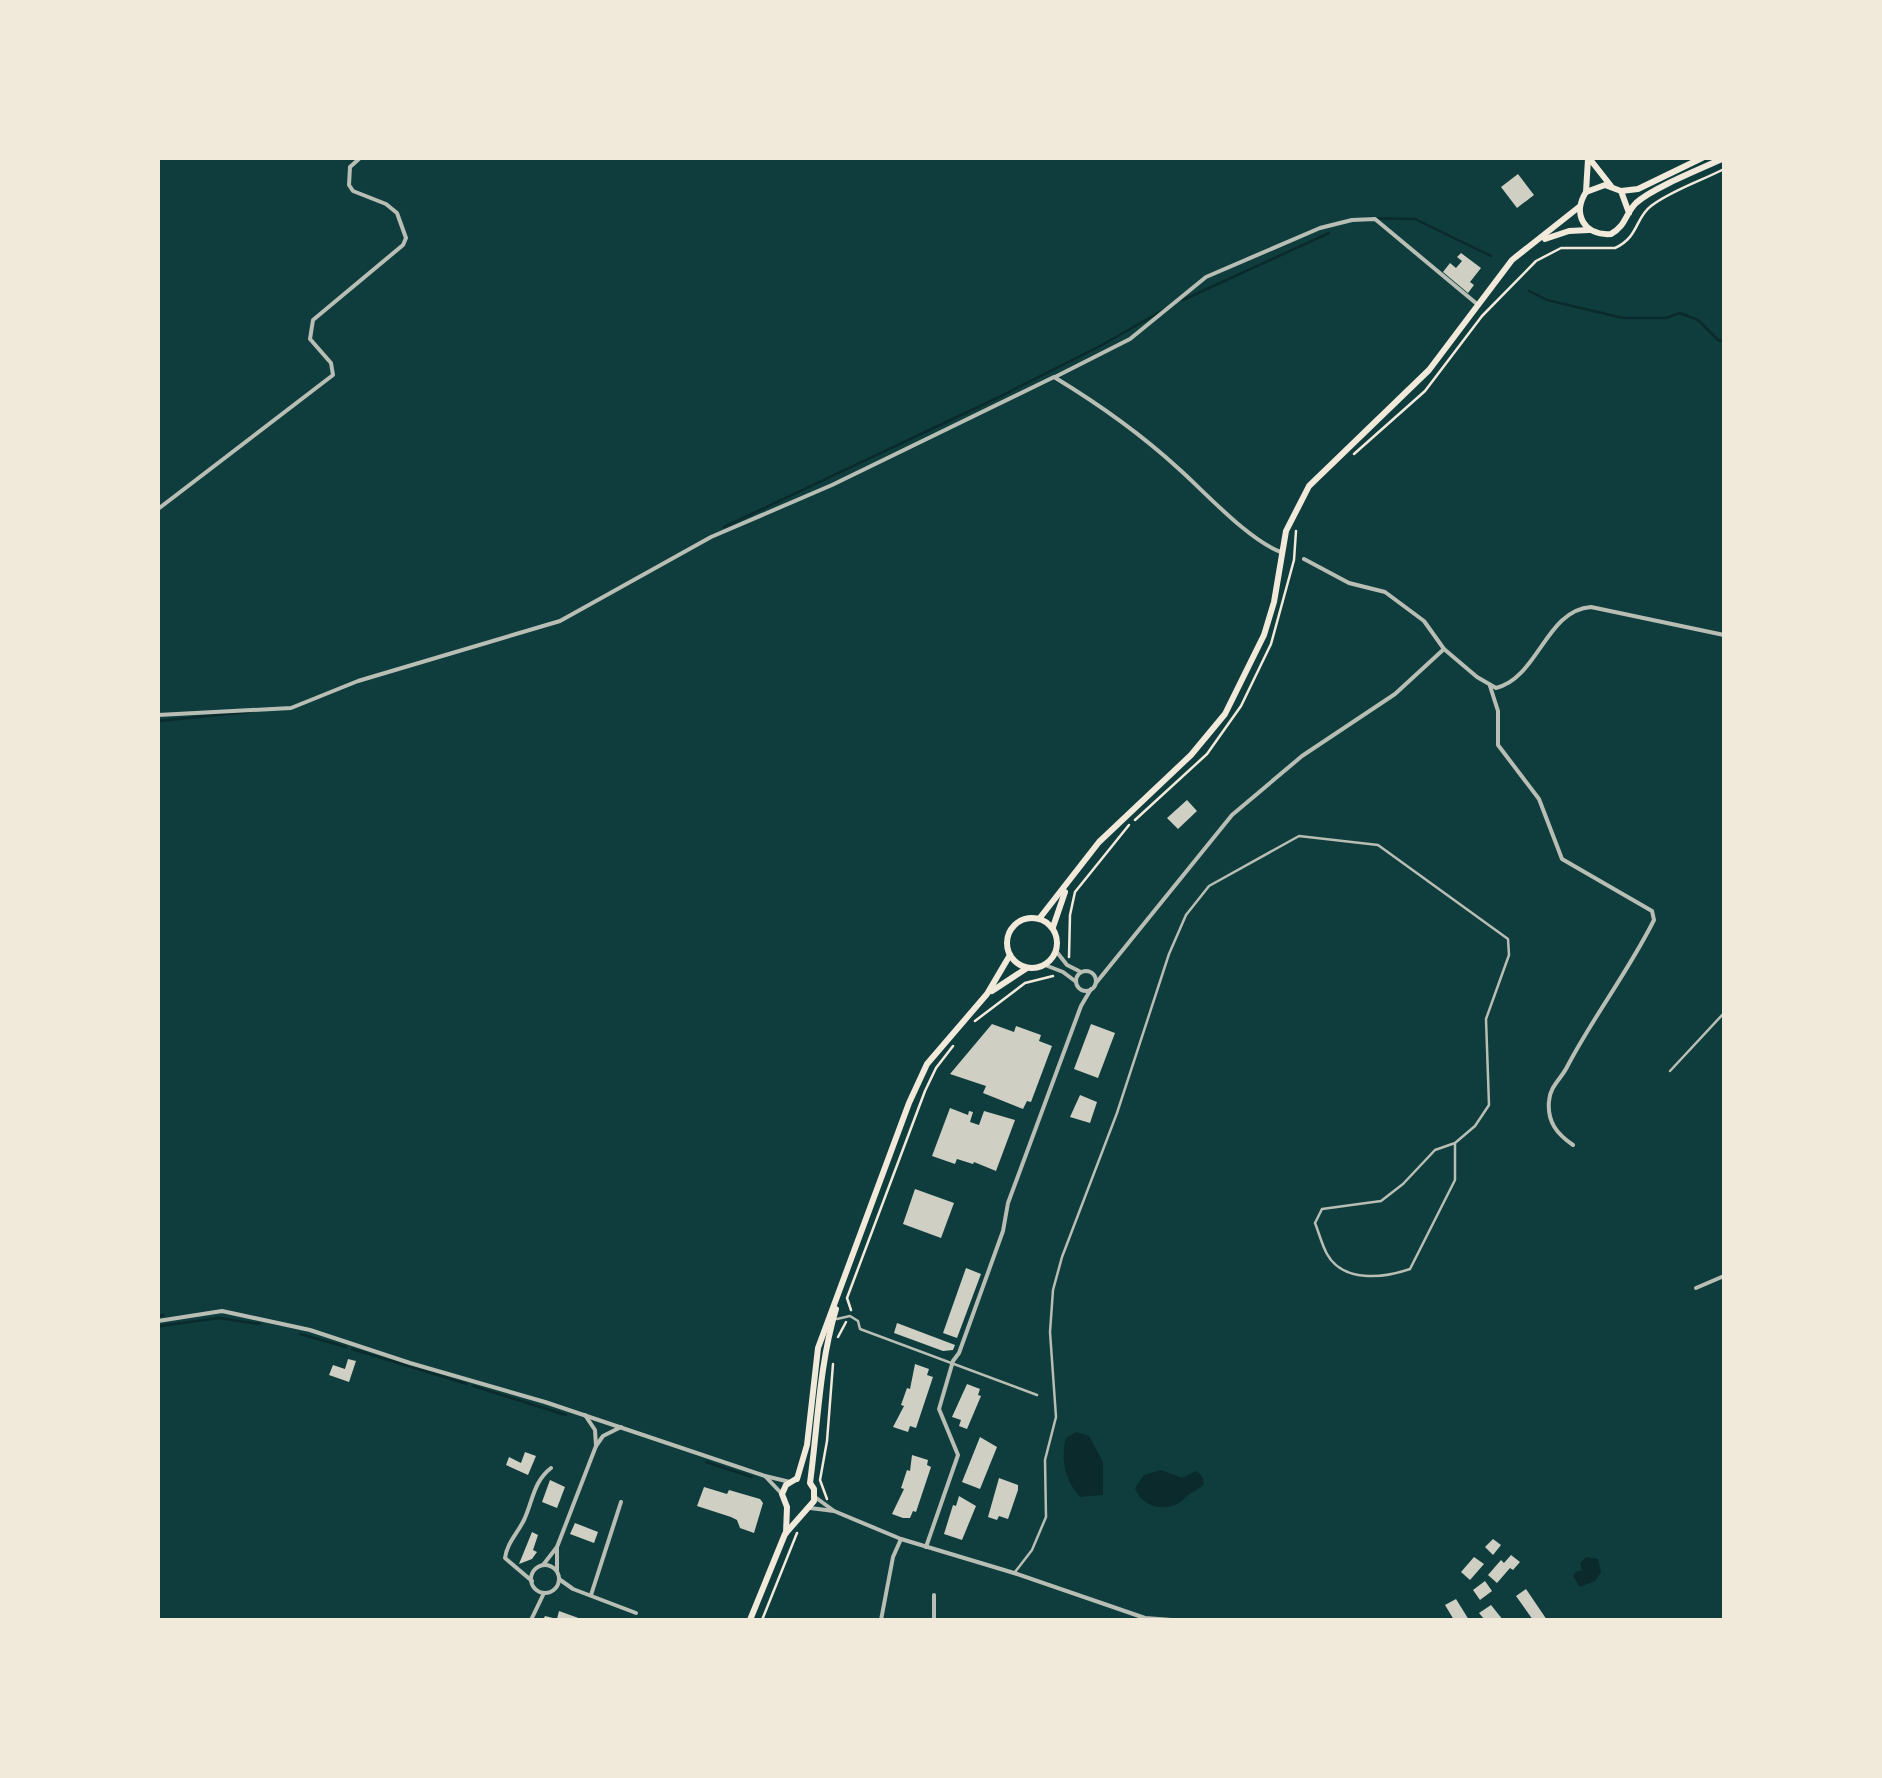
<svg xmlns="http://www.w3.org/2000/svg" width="1882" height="1778" font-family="Merriweather,serif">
<rect width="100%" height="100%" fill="#0f3d3e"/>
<!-- water -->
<g fill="#0a2a2b">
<path d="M1076,1432l13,4 14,26v33l-23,2c-15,-17 -20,-37 -14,-59z"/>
<path d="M1161,1470l21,8 14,-7 6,5 2,8c-3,4 -8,6 -13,9 -5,3 -8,8 -14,11 -17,8 -36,1 -42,-16l9,-13z"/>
<polygon points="1586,1557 1598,1559 1601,1572 1595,1581 1580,1587 1573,1576 1577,1571 1582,1571 1580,1563"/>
</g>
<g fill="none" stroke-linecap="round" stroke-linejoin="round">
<!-- stream -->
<g stroke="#0a2a2b" stroke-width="2.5">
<polyline points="1364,218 1415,219 1491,256"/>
<polyline points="1529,291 1547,300 1623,318 1666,318 1680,313 1698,320 1718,340 1724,341"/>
<polyline points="1183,300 1329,233"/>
<polyline points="724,527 997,398 1102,345 1165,309"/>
<polyline points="158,721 249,712"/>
<polyline points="158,1316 164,1315"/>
<polyline points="160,1326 219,1318 260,1324"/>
<polyline points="300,1334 346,1347"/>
<polyline points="352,1349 467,1384"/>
<polyline points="473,1386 566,1415"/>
<polyline points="706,1462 752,1477"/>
</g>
</g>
<!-- building -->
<g fill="#cfcfc3">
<polygon points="1518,174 1534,195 1517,208 1501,187"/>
<polygon points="1461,253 1481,268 1470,282 1474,285 1468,293 1443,272 1450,263 1456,268 1462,261 1457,257"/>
<polygon points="1187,800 1197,811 1178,829 1167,818"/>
<polygon points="992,1024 1014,1032 1016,1026 1041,1035 1039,1041 1052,1046 1031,1102 1027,1101 1023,1109 983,1093 986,1086 950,1074"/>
<polygon points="1091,1024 1115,1033 1098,1078 1074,1069"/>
<polygon points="1080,1095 1097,1102 1090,1123 1070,1117"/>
<polygon points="950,1108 968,1115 969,1111 973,1112 970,1122 979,1125 984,1111 1015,1120 996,1171 974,1162 973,1164 957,1159 955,1164 932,1156"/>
<polygon points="915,1189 954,1203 941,1238 903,1224"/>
<polygon points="966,1268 981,1274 957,1338 943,1333"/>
<polygon points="897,1323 955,1345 953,1350 943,1351 894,1333"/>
<polygon points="348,1359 356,1361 349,1382 329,1375 333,1365 345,1369"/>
<polygon points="915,1364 929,1369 927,1375 933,1377 916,1428 910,1426 908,1432 893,1427 904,1406 901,1405 907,1388 910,1389"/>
<polygon points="967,1384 980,1389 978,1395 981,1396 967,1429 959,1426 961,1420 952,1417"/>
<polygon points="980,1437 997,1447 980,1489 962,1482"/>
<polygon points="525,1452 536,1456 528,1475 506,1465 509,1457 521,1463"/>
<polygon points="912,1455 928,1460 927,1465 931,1467 916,1512 913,1511 910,1518 903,1518 892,1514 904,1489 901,1488 907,1470 910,1471"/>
<polygon points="999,1478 1018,1485 1018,1490 1008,1519 999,1516 997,1520 988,1517"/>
<polygon points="550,1480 565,1487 557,1508 542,1502"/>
<polygon points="704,1487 727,1494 729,1490 760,1499 763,1503 754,1533 740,1528 737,1520 731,1517 697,1506"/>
<polygon points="959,1496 976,1506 962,1540 944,1534 953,1505 956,1506"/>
<polygon points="575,1523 598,1532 594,1543 570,1534"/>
<polygon points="532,1532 538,1535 533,1550 537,1552 532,1559 519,1564"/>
<polygon points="1493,1539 1501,1545 1493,1555 1485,1547"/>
<polygon points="1511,1555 1520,1562 1513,1570 1510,1568 1497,1583 1488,1575 1501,1560 1504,1563"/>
<polygon points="1474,1557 1484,1564 1470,1580 1461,1572"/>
<polygon points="1485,1581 1492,1591 1480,1600 1473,1590"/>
<polygon points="1526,1589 1547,1620 1533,1620 1516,1596"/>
<polygon points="1456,1599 1469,1620 1454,1620 1445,1605"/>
<polygon points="1491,1605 1503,1620 1485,1620 1479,1613"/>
<polygon points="559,1611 584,1620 543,1620 545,1616 557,1619"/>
</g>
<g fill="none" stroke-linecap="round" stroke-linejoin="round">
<!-- path -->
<g stroke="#f1e9da" stroke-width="2.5">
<path d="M1354,454l71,-63 57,-75 54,-55 25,-13h54c24,-11 20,-30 36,-42 21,-16 50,-25 73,-37"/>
<polyline points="1135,820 1207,754 1241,706 1271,644 1294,560 1296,531"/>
<polyline points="1069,957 1070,915 1075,892 1129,825"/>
<polyline points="975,1021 1025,983 1053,976"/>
<polyline points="851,1310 847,1298 925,1091 936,1068 953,1046"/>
<polyline points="838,1337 846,1322"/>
<polyline points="827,1499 820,1480 827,1441 833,1364"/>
<polyline points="762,1620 797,1533"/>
</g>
<!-- service -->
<g stroke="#b8beb3" stroke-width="2.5">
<polyline points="1670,1071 1724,1013"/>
<polyline points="837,1319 850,1316 858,1321 860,1329 1037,1395"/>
<path d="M1015,1572l17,-22 14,-33 -1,-57 11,-43 -6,-85 3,-42 9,-33 55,-144 52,-159 17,-39 23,-29 90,-50 79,9 130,94 1,16 -23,64 3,86 -14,21 -20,17 -20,7 -32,34 -22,17 -59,8 -7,14c4,10 7,22 12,31 16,29 57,24 83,15l45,-89v-37"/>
</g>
<!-- minor -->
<g stroke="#b8beb3" stroke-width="4">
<polyline points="1055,377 1130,339 1206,277 1320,228 1352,220 1375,219 1477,304"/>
<polyline points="158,509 333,375 331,363 310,339 313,320 403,245 406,238 397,213 386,204 353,191 349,185 350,167 360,158"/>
<path d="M1304,559l45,24 36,9 39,29 20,28 33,28 19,11c42,-10 50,-78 95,-81l133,28"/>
<path d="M1490,686l8,25v34l41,54 23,60 90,52 2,9c-26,52 -61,97 -87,147 -6,12 -17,19 -18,34 -2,21 8,33 24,44"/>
<path d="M158,715l133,-7 67,-27 202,-60 151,-84 121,-52 222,-108c43,26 88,58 125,92 26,23 69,71 102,83"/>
<polyline points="1056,951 1067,965 1081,972"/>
<polyline points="1045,965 1063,972 1075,981"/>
<circle cx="1086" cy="981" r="10"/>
<polyline points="1096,983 1232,815 1302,756 1395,694 1444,649"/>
<polyline points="1696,1288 1724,1276"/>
<polyline points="158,1321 222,1311 310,1330 410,1363 545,1402 765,1476 790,1482"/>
<polyline points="585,1415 595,1430 596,1446"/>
<polyline points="765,1476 782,1494"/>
<polyline points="815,1497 834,1511"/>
<polyline points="810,1508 834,1511 901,1539 1014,1573 1145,1618 1172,1620"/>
<polyline points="926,1547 958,1455 939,1409 953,1361 959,1353 1003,1231 1008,1203 1081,1006 1091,989"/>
<polyline points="543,1565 557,1547 596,1446 603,1436 621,1427"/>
<circle cx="545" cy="1579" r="14"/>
<polyline points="557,1571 557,1547"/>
<polyline points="559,1579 573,1589 636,1613"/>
<path d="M532,1581l-27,-23c2,-15 12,-24 19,-38 9,-19 9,-38 27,-52"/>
<polyline points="591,1595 621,1502"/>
<polyline points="934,1595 934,1620"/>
<polyline points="531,1620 544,1593"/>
<polyline points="881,1620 893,1557 901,1539"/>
</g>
<!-- secondary -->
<g stroke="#f1e9da" stroke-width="6">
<polyline points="1589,158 1611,186"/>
<polyline points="1586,192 1588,159"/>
</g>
<!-- primary -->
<g stroke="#f1e9da" stroke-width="6">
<polyline points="1621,191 1638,189 1702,158"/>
<path d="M1629,213l-8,-22 -16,-6 -19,7c-14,22 -2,44 25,42 15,-8 14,-20 25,-31 16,-15 67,-35 88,-45"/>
<polyline points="1545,239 1569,231 1589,230"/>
<circle cx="1032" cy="943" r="25"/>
<polyline points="1039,919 1099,842 1191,755 1225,714 1264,635 1274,602 1286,531 1309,486 1429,370 1512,260 1579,207"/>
<polyline points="1053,927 1065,892"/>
<polyline points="992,991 1027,968"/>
<polyline points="797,1479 807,1445 818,1348 909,1103 927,1064 987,994 1010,955"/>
<polyline points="786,1533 787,1507 782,1494 786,1485 796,1479"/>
<path d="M750,1620l35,-86 29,-33v-12l-4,-6c8,-59 9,-117 26,-174"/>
</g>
</g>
<!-- border -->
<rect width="1882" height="1778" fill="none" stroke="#f1e9da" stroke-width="320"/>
</svg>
